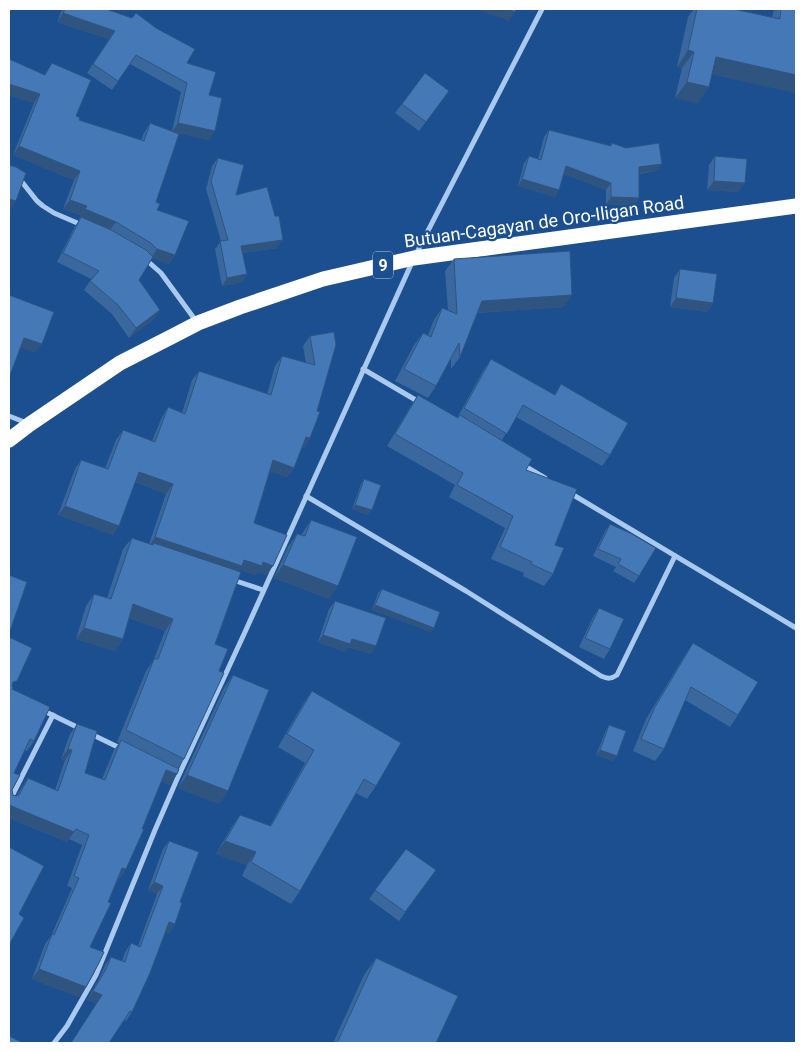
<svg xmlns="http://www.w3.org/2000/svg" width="805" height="1052" font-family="Roboto,sans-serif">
<rect width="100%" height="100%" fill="#1b4f8f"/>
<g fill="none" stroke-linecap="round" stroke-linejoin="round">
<!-- street -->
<g stroke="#a9c9ee" stroke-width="5">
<polyline points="9,175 22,182 37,201 43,206 54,213 82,225"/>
<polyline points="144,258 161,273 196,321"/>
<polyline points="363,369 419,402"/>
<polyline points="9,416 27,423"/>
<polyline points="523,465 545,478"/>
<polyline points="570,493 796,628"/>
<path d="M306,496l160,95 135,85c7,3 10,3 16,-1l58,-119"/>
<polyline points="233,580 263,590"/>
<polyline points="42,710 81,729"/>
<polyline points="91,734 122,749"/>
<polyline points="9,802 53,715"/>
<polyline points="54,1043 67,1026 96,975 155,830 178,777 245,632 414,258 542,9"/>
</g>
<!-- highway -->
<polyline stroke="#fff" stroke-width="15" points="9,440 30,424 120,363 173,336 198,323 240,307 323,279 414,258 796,206"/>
</g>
<!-- wall -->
<g fill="#3a679d">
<polygon points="62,9 106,9 187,63 209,95 209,140 178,133 156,202 157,210 175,255 169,264 152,258 139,280 154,319 129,338 112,314 84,290 91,279 57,262 75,226 80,219 79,219 81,215 63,209 74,180 13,155 34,103 9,95 9,59 44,75 52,63 76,116 79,120 141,140 144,133 150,123 172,131 181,92 130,64 112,90 87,73 109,39 57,22"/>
<polygon points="694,9 733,9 772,17 774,9 796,9 796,93 712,74 698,103 675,98 682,68 677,67 688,17"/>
<polygon points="425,73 449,91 419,131 395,113"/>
<polygon points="549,130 610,146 612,143 657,171 639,174 639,198 634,205 606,204 606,190 564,174 555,197 518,186 524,163 529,156 538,159 544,137"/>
<polygon points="715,156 738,192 707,190 709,165"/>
<polygon points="218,158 236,195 277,248 243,253 242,282 222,286 215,249 221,241 206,189 212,166"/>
<polygon points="454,259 564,307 477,313 460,357 451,369 451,358 436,386 428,398 395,381 414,345 423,333 428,335 434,320 442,308 448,310 445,271"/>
<polygon points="680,269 713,303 707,312 670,307 674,278"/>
<polygon points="334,332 317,411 310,438 304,448 302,447 294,468 287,477 270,471 254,523 273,566 266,575 258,572 255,575 240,570 238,572 215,644 184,759 178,768 177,774 170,785 161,781 126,869 119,879 118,879 90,947 79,997 32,979 45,944 51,936 72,888 67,886 82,845 69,839 67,842 9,818 9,637 12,689 34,741 27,751 25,750 14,773 12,790 13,795 16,796 28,778 55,790 65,760 61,759 70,734 77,724 85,773 102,779 114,750 119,743 117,742 146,671 153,661 165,631 129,618 123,639 115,651 76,639 86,606 94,594 107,598 123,549 132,538 149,544 166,494 135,482 113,535 58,515 75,469 81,460 105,468 116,440 123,430 152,441 162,417 168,407 182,413 192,380 199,371 267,394 275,366 282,356 306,363 303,346 310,336"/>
<polygon points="491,359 554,395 561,384 610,455 602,466 516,417 502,440 526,470 555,545 553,574 544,586 523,576 524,573 491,559 505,528 449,497 455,485 387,446 410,407 418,395 457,418 483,371"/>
<polygon points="364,479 368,515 352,509 361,484"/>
<polygon points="311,520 329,599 274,578 288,547 297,534 301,535"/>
<polygon points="610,524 639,576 634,583 613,571 616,567 593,556 605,531"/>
<polygon points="382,589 431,632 372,610 378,593"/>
<polygon points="335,601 371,654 348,647 345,652 318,642 329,609"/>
<polygon points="599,608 610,649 604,659 579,647 593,617"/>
<polygon points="693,643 738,715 730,727 685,700 664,749 655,761 633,751 646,719 685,655"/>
<polygon points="233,675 228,791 219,804 178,788 224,688"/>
<polygon points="312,691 376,786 367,799 356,793 300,891 291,904 242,876 247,865 216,854 231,828 240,815 270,826 305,763 278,747 303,704"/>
<polygon points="609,725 617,756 613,761 596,755 606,730"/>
<polygon points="169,841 180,902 175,924 169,933 166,932 132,1012 126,1021 124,1020 109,1043 71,1043 97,1003 87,1000 100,977 105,965 111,957 122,961 125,952 131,943 138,946 157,894 148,890 163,849"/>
<polygon points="406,849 436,870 399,921 369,899"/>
<polygon points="376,958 436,1043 333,1043 364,975"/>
</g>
<!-- shaded-wall -->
<g fill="#305480">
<polygon points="477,9 507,9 515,12 509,21"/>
<polygon points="63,13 115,31 109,39 57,22"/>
<polygon points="688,50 694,52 682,68 677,67"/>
<polygon points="716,57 796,75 796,93 705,73"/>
<polygon points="687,82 709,87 698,103 675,98"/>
<polygon points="9,84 40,94 34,103 9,95"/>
<polygon points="178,123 215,131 209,140 172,132"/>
<polygon points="19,146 80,171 74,180 13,155"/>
<polygon points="662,164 657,171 634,174 639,167"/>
<polygon points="566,166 611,183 606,190 561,173"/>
<polygon points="522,179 559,190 555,197 518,186"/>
<polygon points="714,181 745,183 738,192 707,190"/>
<polygon points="611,197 639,198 634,205 606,204"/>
<polygon points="9,199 16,201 9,212"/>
<polygon points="70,200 87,206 81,215 63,209"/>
<polygon points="85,209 116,222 109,231 79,219"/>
<polygon points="283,240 277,248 236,254 241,246"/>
<polygon points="157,249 175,255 169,264 151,258"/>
<polygon points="247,274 242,282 222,286 227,278"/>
<polygon points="572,295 564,307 474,313 482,301"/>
<polygon points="676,298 713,303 707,312 670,307"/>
<polygon points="160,310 154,319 129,338 136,328"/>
<polygon points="24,338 42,344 35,353 18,347"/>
<polygon points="306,437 310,438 304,448 299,446"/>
<polygon points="273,460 294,468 287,477 267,470"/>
<polygon points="139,472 173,484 166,494 133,481"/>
<polygon points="355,505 372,510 368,515 352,509"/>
<polygon points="65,506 119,526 113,535 58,515"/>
<polygon points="155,537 244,560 263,562 273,566 266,575 258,572 255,575 240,570 235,576 154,543 151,547 149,547"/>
<polygon points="283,565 338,586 329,599 274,578"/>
<polygon points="133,604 173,619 165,631 124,616"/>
<polygon points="375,605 434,628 431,632 372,610"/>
<polygon points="84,628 123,639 115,651 76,639"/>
<polygon points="323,635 352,639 376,646 371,654 348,647 345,652 318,642"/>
<polygon points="68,749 72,750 65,760 61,759"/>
<polygon points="600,750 617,756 613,761 596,755"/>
<polygon points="166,770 177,774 170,785 159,780"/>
<polygon points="187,775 228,791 219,804 178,788"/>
<polygon points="9,805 74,832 67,842 9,818"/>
<polygon points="225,841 256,852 247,865 216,854"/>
<polygon points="122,868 126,869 119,879 115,878"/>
<polygon points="154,882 163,886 157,894 148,890"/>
<polygon points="169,922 175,924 169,933 163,931"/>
<polygon points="39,969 86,987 79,997 32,979"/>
<polygon points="93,991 102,995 97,1003 87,1000"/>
</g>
<!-- building -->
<g fill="#4478b7" stroke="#305480">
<polygon points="65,9 106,9 132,18 136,13 156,28 195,49 187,63 216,72 209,95 222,98 215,131 178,123 187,83 136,55 118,81 93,64 115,31 63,13"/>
<polygon points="507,9 516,9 515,12"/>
<polygon points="697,9 733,9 780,19 781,9 796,9 796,75 716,57 709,87 687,82 694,52 688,50"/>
<polygon points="9,59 45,75 52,63 91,80 76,116 80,118 79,120 144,141 150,123 179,134 156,202 160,204 157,210 189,221 175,255 157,249 151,243 116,222 85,209 87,206 70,200 80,171 19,146 40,94 9,84"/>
<polygon points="425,73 449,91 426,122 402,104"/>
<polygon points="549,130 611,146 612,143 626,148 659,143 662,164 639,167 639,198 611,197 611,183 566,166 559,190 522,179 529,156 541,160"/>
<polygon points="715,156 747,159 745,183 714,181"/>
<polygon points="218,158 244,165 236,195 267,187 275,216 279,216 283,240 241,246 247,274 227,278 220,241 228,240 211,181"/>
<polygon points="9,165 16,167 26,173 16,201 9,199"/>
<polygon points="81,217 111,230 146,250 153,257 139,280 160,310 136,328 118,305 90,281 99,271 63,253"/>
<polygon points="570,251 572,295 482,301 460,357 459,343 436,386 404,369 423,333 431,337 442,308 457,314 454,259"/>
<polygon points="680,269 717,274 713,303 676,298"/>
<polygon points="9,295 54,312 42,344 24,338 9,378"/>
<polygon points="334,332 336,345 317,411 320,412 310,438 306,437 294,468 273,460 254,523 287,535 273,566 263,562 262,566 244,560 242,566 155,537 173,484 139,472 119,526 65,506 81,460 108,469 123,430 155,442 168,407 185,414 199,371 271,395 282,356 315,365 310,336"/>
<polygon points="491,359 555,395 561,384 628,423 610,455 523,405 507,434 464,408"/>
<polygon points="418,395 458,418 460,415 532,459 526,470 577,489 555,545 564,548 553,574 531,564 532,562 500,547 513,516 457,485 463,473 395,434"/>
<polygon points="364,479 381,485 372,510 355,505"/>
<polygon points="311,520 357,537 338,586 283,565 297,534 305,536"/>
<polygon points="610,524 632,534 656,548 639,576 618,564 621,559 598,549"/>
<polygon points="132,538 153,545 154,543 241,572 215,644 228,649 219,671 224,673 184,759 126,730 154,659 158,659 173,619 133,604 123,639 84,628 94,594 111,599"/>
<polygon points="9,575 27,582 9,634"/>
<polygon points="382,589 440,612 434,628 375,605"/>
<polygon points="335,601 386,618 376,646 352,639 350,644 323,635"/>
<polygon points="599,608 624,619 610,649 585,638"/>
<polygon points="9,637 32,648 17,681 13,682 12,686 13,688 12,689 50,707 34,741 30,739 14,773 20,775 12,790 13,795 16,796 19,795 28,778 58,791 72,750 68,749 77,724 97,731 85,773 105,780 121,740 179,769 177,774 166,770 142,829 144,829 126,869 122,868 108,902 111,903 90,947 104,952 99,963 86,987 39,969 52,934 54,935 79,878 74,876 89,835 76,829 74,832 9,805"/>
<polygon points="693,643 758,682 738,715 691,687 664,749 641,739 655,707"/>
<polygon points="233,675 269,690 228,791 187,775"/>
<polygon points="312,691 401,743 376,786 364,779 300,891 251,862 256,852 225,841 240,815 271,826 314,750 287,734"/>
<polygon points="609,725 626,731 617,756 600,750"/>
<polygon points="169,841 199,852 180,902 182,903 175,924 169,922 150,973 132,1012 130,1011 109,1043 71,1043 102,995 93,991 106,969 111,957 125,962 131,943 140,947 163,886 154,882"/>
<polygon points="9,847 44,866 19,914 24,918 9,945"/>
<polygon points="406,849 436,870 405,912 375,890"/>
<polygon points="376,958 458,996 436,1043 337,1043"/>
<polygon points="9,1036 23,1043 9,1043"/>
</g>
<g text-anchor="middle" stroke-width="4.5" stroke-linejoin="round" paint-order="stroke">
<!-- shield labels -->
<rect fill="#1b4f8f" stroke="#bbcadd" stroke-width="1" x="373" y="251.5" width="20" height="27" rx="4"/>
<g font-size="16" font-weight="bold" fill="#fff">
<text x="383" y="271">9</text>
</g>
<!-- street labels -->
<g font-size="18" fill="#fff" stroke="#1b4f8f">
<text transform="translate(544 222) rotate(-8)" y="6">Butuan-Cagayan de Oro-Iligan Road</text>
</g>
</g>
<!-- border -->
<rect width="805" height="1052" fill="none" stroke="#ffffff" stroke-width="20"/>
</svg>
